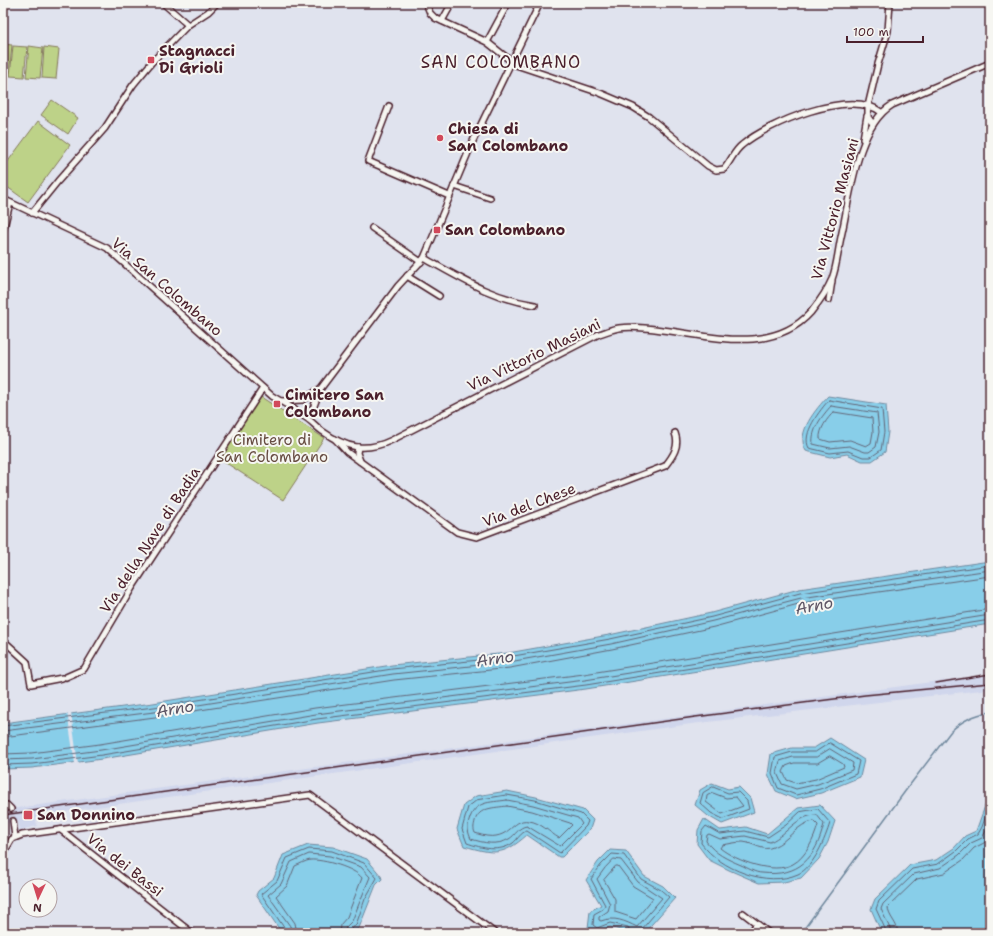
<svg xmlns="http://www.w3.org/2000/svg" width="993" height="936" font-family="'Shantell Sans',sans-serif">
<rect width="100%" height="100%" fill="#e0e3ee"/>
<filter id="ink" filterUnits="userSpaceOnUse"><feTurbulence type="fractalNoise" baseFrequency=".025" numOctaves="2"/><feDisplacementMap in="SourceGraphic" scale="8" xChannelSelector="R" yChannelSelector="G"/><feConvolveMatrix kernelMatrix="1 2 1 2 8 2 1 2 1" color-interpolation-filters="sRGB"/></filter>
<g filter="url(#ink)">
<!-- built -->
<polygon fill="#d0d6ec" points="990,674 990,689 691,724 83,809 51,814 36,819 37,826 20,830 18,821 3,824 3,810"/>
<!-- green -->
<g fill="#bdd288" stroke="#84785a">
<polygon points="3,44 12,45 9,76 3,75"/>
<polygon points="13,46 27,47 24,77 10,76"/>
<polygon points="29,46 43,48 40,78 26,77"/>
<polygon points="44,47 59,49 56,79 42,78"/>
<polygon points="52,100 78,118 68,134 41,115"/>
<polygon points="38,121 70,145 28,202 3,184 3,168"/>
<polygon points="261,397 324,438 283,500 220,459"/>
</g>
<!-- water -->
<g fill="#88cee9" stroke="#6f889d">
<path d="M828,396l58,9 2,27 -3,20 -13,9h-10l-15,-7 -17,3 -24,-6c-11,-18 10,-42 22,-55z"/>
<polygon points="990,561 990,624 586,689 318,723 102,759 32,768 3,769 3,723 153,703 392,665 508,653 609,635 711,613 799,589"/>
<polygon points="830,738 864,760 860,777 821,793 795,799 776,791 768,774 771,754 792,748 814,748"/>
<polygon points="712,783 728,789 739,787 750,798 754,812 722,824 708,816 695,805 700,790"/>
<path d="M507,791l29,6 47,13 10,10 -3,9 -28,28h-3l-32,-22c-25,22 -33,19 -63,11l-7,-17 7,-24 12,-9z"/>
<polygon points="990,792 990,933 885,933 879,927 871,909 875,899 910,865 936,860 954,848 965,836 976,831"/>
<polygon points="820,805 835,821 828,842 819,859 801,878 784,882 759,883 729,870 709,860 697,844 698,830 704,819 720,830 746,827 767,834 798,808"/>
<polygon points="308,845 333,847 367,859 381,876 382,879 376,885 359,928 351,933 282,933 256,895 258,891 274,878 283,855"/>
<polygon points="610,850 626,851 644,876 663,886 675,898 644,933 630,933 610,927 597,933 588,928 590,911 601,905 586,880 598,862"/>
</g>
<!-- pier -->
<polygon fill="#e0e3ee" points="67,712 71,712 78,764 75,764"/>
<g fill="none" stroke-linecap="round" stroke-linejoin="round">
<!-- shore -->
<g stroke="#636577" stroke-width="1">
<path d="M829,400l53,9 2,23 -3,18 -10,7h-8l-15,-6 -18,2 -21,-5c-8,-14 11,-38 20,-48z"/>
<path d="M831,406l46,7 2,19 -3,15 -7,5h-4l-16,-6 -19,2 -17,-4c-2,-14 9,-28 18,-38z"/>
<path d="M834,412l38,6 1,14 -2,11 -5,3 -16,-6 -20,2 -10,-3c-1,-9 7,-21 14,-27z"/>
<polyline points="3,726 154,707 392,669 508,657 610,639 712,617 800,593 990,565"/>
<polyline points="3,731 154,712 393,674 509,662 611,644 713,621 801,598 990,570"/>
<polyline points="3,737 155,717 394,680 510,668 612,649 714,627 802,603 990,576"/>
<polygon points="830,743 859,761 856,774 820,789 796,795 778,788 772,773 775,757 792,752 815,752"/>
<polygon points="830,749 853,763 852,770 818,784 796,789 782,784 777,773 780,761 793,757 816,757"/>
<polyline points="3,754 31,753 100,744 315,708 584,674 990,609"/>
<polygon points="830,756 843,764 844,767 816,779 796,783 787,780 783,772 786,766 794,763 817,763"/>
<polyline points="3,760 32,759 101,750 316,714 585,680 990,615"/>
<polyline points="3,765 32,764 102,755 317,719 586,685 990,620"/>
<polygon points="713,787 728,793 738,792 747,801 749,809 723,819 711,813 700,803 703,793"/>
<polygon points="713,793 726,798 736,797 743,806 722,814 706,802 707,796"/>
<path d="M507,795l28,5 46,14 7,7 -2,5 -26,27 -33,-22c-6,1 -9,8 -14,12 -14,10 -31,5 -46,0l-5,-14 6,-22 9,-7z"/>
<path d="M507,800l26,5 45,13 4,6 -22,22 -33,-20c-9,1 -11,9 -18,13 -12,7 -25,4 -38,0 -3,-7 -4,-11 -2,-18 6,-21 20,-18 38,-21z"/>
<path d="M507,806l25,5 38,12 2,2 -13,13c-9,-5 -19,-16 -30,-17 -19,-4 -18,25 -54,12 -2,-5 -1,-7 0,-12 4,-14 19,-13 32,-15z"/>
<path d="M818,809l12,14c-5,16 -16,44 -32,51 -31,14 -78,-5 -97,-31l1,-12 4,-5 14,8 25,-3 23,6 18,-12 14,-13z"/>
<path d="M817,815l7,9c-8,34 -25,53 -62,49 -7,0 -14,-5 -21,-8 -14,-6 -26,-11 -35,-24l1,-6 2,-1 11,5 25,-3 25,6c18,-8 26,-27 47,-27z"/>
<path d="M814,821l4,4c-4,14 -12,32 -25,39 -19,11 -57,-3 -73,-16l2,-3c7,-1 14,-3 21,-3 11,1 20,10 30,5 16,-6 24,-24 41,-26z"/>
<path d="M614,859l7,1 17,22 24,16 -25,29c-12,-6 -23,-11 -36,-6l-2,-1v-3l9,-6 2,-7 -13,-25 8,-11z"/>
<polygon points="616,866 618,866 633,886 653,898 636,919 615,912 615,899 604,880"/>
<polyline points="286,933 285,929 261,894 277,881 287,858 309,849 332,851 364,863 377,878 365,899 356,925 351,929 350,933"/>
<polyline points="291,933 290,926 268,895 281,884 291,862 309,854 330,856 361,867 370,877 352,921 346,927 345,933"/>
<path d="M297,933l-2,-10 -19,-27 11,-10 8,-20c5,-2 10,-5 15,-6 13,-1 45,8 52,18l-15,39 -7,8 -1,8"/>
<polyline points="631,933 628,927 610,923 597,928 593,925 594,914 603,909 605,905 591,879 601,865 612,854 624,855 641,879 661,890 669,897 642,929 641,933"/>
<polyline points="887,933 876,909 879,901 912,869 938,864 956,851 968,839 978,834 982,827 990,803"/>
<polyline points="892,933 881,909 883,904 914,874 940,868 959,855 971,843 982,838 987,829 990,816"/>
<path d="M898,933c0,-10 -10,-16 -10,-26l29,-28 27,-6 19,-13 11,-12 10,-5 6,-7"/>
</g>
<!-- stream -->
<path stroke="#6f889d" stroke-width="1.5" d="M801,933l108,-147 42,-55c12,-11 23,-16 39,-19"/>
<!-- minor-tunnel -->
<polyline stroke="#c2bcc7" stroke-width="5" stroke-dasharray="5 2.5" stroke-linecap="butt" points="11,809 13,821"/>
<!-- minor casing -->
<g stroke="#4a1f2b" stroke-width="8">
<g id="minor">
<polyline points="163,3 188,25"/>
<path d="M426,3l4,10 5,5 52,24 29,23 84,28 33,14 16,10 59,49 8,4 8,-1c7,-8 10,-18 18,-24 26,-22 109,-57 139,-33"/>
<polyline points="442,21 452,3"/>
<polyline points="487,42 508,3"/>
<polyline points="389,106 368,161 449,196"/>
<polyline points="873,124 868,117 868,106 878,64 888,31 890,3"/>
<polyline points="863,139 867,116"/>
<polyline points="454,186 490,198"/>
<polyline points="3,199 107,248 272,396 294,409 300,415 306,416 312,411 320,390"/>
<polyline points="32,213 58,181 105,128 133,85 152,62 188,25 208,12 217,3"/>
<polyline points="372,228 421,262"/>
<polyline points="3,231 10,203"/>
<path d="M424,258c38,21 67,40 111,47"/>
<polyline points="407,276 439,296"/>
<polyline points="829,300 832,281"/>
<polyline points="280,401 303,400 321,388 398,286 424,258 473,141 540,3"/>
<path d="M303,416c8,4 12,10 19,15 24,17 43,22 70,9l207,-106c7,-2 13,-5 20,-6 14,-2 29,0 43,2 49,6 111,25 149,-18 8,-10 16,-21 21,-33 5,-13 6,-28 9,-42 9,-38 15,-110 51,-132l98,-42"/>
<path d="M335,439l12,13 110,80 20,5 188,-71c8,-10 15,-20 10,-33"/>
<polyline points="358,447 357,453 360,461"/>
<polyline points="3,640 27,662 31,684 62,678"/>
<polyline points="66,677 84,669 132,588 263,388"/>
<polyline points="3,806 7,805 11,809"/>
<polyline points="13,821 15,837"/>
<polyline points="61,830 192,933"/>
<polyline points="3,854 12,839 22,835 310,795 495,933"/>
<polyline points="743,913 769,933"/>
<polyline points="750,933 757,924"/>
</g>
</g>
<!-- minor -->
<use href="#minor" stroke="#f6f6f2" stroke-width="5"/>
<!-- rail -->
<g stroke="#4a1f2b" stroke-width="1.5">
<polyline points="936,683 990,674"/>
<polyline points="3,815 695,717 865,695 990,683"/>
</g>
</g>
</g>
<!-- markers -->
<g fill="#d1495b" stroke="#f6f6f2" stroke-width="1.5">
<rect x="147" y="56" width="8" height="8" rx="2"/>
<circle cx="440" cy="138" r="4"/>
<rect x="433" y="226" width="8" height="8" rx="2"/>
<rect x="273" y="400" width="8" height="8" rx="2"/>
<rect x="23" y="810" width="10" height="10" rx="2"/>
</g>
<g text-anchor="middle" stroke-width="4" stroke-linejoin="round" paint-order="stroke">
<!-- poi labels -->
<g font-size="15" font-weight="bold" fill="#4a1f2b" stroke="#f6f6f2" text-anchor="start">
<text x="159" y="56">Stagnacci<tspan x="159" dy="17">Di Grioli</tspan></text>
<text x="448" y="134">Chiesa di<tspan x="448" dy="17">San Colombano</tspan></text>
<text x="445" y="235">San Colombano</text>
<text x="285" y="400">Cimitero San<tspan x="285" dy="17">Colombano</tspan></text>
<text x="37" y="820">San Donnino</text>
</g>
<!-- street labels -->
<g font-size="15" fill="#4a1f2b" stroke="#f6f6f2">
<text transform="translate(835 209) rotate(-75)" y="5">Via Vittorio Masiani</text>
<text transform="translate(167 287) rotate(41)" y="5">Via San Colombano</text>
<text transform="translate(534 355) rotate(-26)" y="5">Via Vittorio Masiani</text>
<text transform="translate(529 505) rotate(-21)" y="5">Via del Chese</text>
<text transform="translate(150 540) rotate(-57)" y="5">Via della Nave di Badia</text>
<text transform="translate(125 865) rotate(38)" y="5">Via dei Bassi</text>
</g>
<!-- park labels -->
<g font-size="15" fill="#674c42" stroke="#f6f6f2">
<text x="272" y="445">Cimitero di<tspan x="272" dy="17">San Colombano</tspan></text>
</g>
<!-- water labels -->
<g font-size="16" font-style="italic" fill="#5d5464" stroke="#f6f6f2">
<text transform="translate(814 605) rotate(-10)" y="6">Arno</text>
<text transform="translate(495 658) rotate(-8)" y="6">Arno</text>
<text transform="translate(175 708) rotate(-9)" y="6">Arno</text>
</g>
<!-- quarter labels -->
<g font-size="17" letter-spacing="1" fill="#4a1f2b" stroke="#f6f6f2">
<text x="501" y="68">SAN COLOMBANO</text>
</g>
</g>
<!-- margin -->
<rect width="993" height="936" fill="none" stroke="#f6f6f2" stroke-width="16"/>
<rect x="8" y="8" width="977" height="920" fill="none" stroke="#4a1f2b" stroke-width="1.5" filter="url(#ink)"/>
<!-- north arrow -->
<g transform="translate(38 898) rotate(184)"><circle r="19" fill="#f6f6f2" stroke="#b1a0a2"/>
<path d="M0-3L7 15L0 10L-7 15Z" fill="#d1495b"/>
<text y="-6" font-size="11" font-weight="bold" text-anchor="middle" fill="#4a1f2b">N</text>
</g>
<!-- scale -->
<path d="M847 36v6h76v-6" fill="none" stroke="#4a1f2b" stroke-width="2"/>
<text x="853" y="36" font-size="12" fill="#4a1f2b" stroke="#f6f6f2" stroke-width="3" paint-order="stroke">100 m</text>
</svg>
